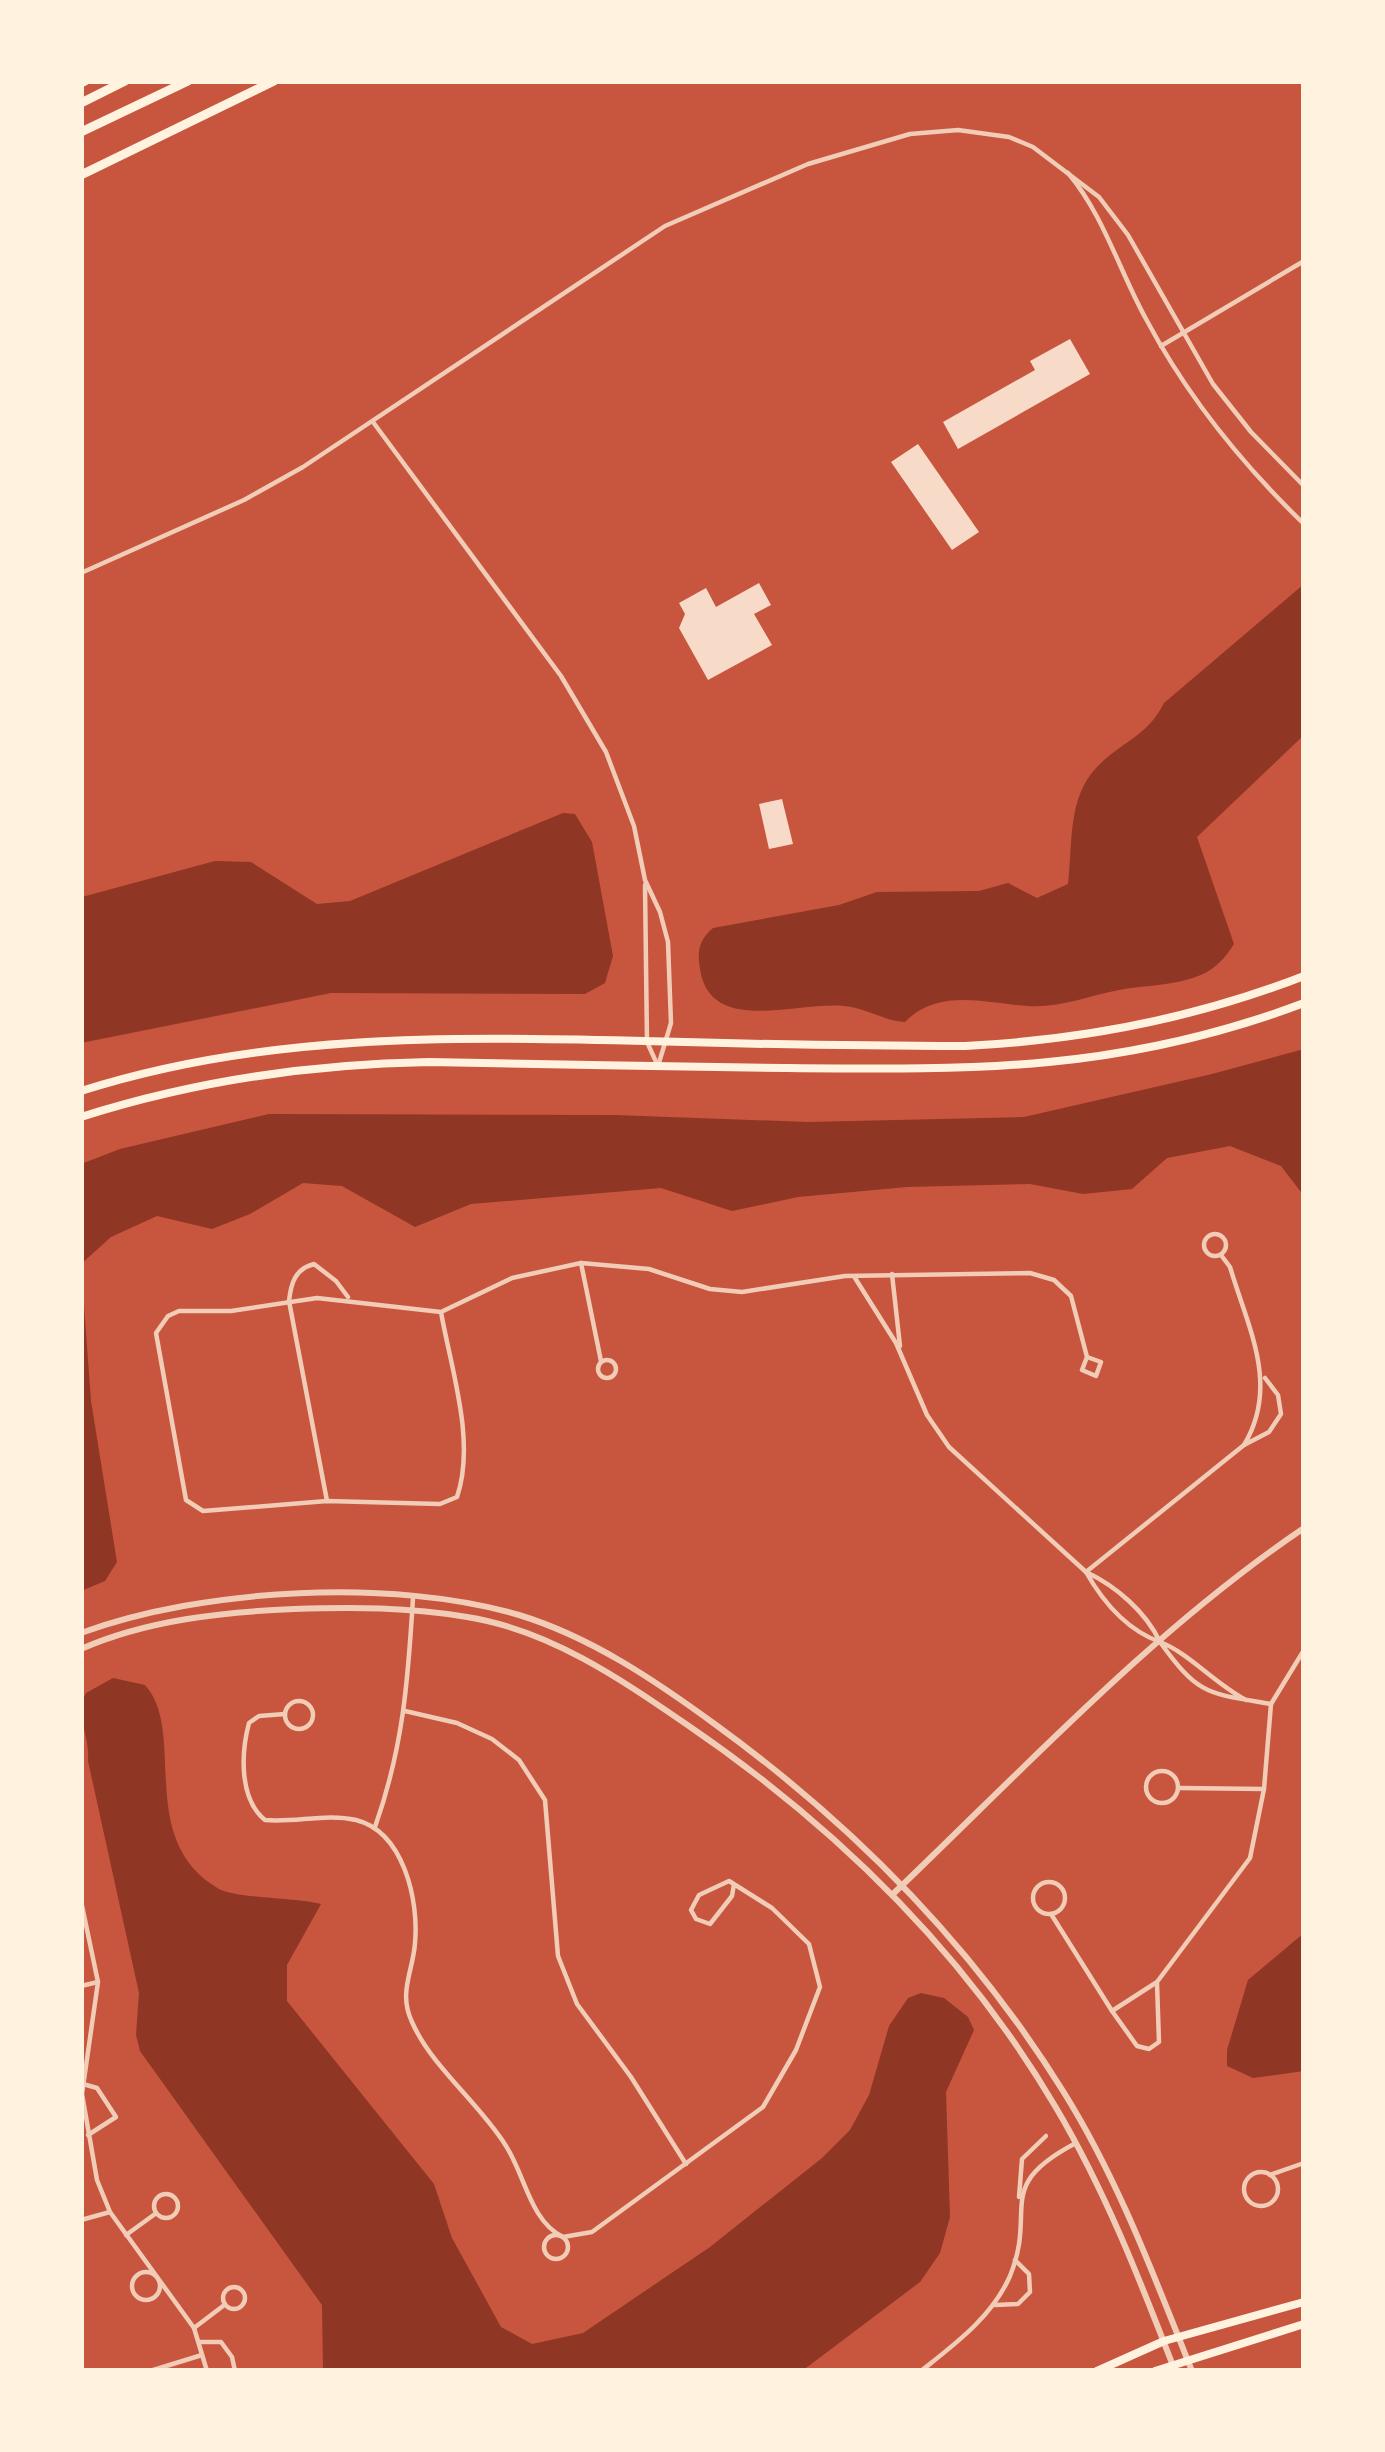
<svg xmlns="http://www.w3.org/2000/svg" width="1385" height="2452" font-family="'Golos Text',sans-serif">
<rect width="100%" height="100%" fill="#c8553d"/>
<!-- water -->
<g fill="#8f3625">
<path d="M1304,584v151l-107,102 37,107c-8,13 -19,25 -33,31 -26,11 -56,10 -82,15 -31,6 -59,18 -91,16 -40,-2 -89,-19 -123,16 -21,-1 -38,-14 -61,-16 -47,-5 -134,30 -144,-37 -3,-18 -1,-29 13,-41l126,-23 38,-13 102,-1 29,-8 29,15 31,-14c5,-40 -1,-86 29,-117 25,-26 50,-30 67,-64z"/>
<polygon points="563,813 575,814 592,842 613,956 605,983 585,994 331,993 81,1043 82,897 215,861 251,862 317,904 350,901"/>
<polygon points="1304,1049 1304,1196 1281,1166 1230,1146 1167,1158 1132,1189 1083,1194 1030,1184 907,1187 798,1197 732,1211 661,1188 471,1204 415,1227 342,1186 303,1183 250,1214 212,1229 157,1216 111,1237 81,1264 91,1401 117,1562 105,1581 81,1591 81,1164 120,1149 269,1114 615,1115 808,1122 1024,1117 1212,1074"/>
<path d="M113,1678l32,7c43,48 -11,155 74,204 16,9 78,9 102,15l-34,61v36l147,183 18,54 49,89 31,17 51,-11 127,-86 112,-89 28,-28 19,-35 20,-69 19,-28 13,-5 23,5 24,19 6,13 -28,62 4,125 -10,36 -20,29 -118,89h-479l-1,-66 -182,-254 -4,-16 3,-42 -51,-232c2,-27 -14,-46 -2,-68z"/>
<polygon points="1304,1933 1304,2071 1253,2078 1227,2066 1227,2050 1248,1980"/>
</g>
<!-- building -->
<g fill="#f7dbc8">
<polygon points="1070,339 1090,374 958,449 943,422 1035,370 1030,361"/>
<polygon points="918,444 979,532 952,550 891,462"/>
<polygon points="759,583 771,605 754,614 772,645 708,680 679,628 685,614 679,603 706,588 716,607"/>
<polygon points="782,799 793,844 769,849 759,804"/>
</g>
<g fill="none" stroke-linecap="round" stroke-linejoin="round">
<!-- minor -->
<g stroke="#f1ccb7" stroke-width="4.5">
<path d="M1068,173c35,41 52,99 78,146 41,77 96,145 158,205"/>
<polyline points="1161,346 1304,261"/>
<polyline points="373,422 561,676 606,752 634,826 645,880 660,912 668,942 671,1023 658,1066"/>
<polyline points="81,573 244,500 303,467 665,226 808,164 910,134 958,130 1009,137 1033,147 1099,197 1128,235 1213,384 1251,432 1304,486"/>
<polyline points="645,885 647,1042 657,1064"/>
<circle cx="1215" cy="1245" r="11"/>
<polyline points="581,1263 601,1361"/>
<polyline points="892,1274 900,1346"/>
<path d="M855,1278l41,65 31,72 22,32 137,125c30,14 60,40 74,70 -33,-12 -57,-40 -74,-70"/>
<path d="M441,1312c10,57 35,129 16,185l-17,7 -113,-3 -124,10 -17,-11 -30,-167 12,-17 11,-5h52l86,-13 124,14 71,-34 69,-15 68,6 61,20 32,3 103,-16 185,-3 24,7 17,16 16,61 -5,13 14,6 5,-14 -14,-5"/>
<circle cx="607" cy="1369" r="9"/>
<polyline points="1244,1445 1269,1432 1281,1414 1278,1395 1265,1378"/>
<path d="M327,1501l-38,-200c2,-18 6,-32 25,-37l22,17 12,16"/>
<path d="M1086,1572l158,-127c36,-60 4,-117 -14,-178l-9,-12"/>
<path d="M1246,1700c-32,-17 -57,-47 -86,-58 39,54 47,51 111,62"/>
<circle cx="299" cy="1715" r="14"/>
<polyline points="405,1711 457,1723 492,1739 519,1760 545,1800 558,1956 577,2004 631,2077 686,2164"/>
<path d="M285,1714l-26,2 -10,7c-8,30 -10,76 16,97 30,3 61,-7 91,0 48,12 63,81 59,123 -2,29 -17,49 -3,79 19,44 68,82 94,124 19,29 24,75 57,91l29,-5 171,-125 33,-57 24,-63 -11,-43 -37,-36 -43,-27 -30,14 -8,15 5,9 14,5 22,-28 2,-12"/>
<circle cx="1162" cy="1787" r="16"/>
<polyline points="1179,1788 1264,1789"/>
<path d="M375,1827c28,-79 33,-146 38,-229"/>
<circle cx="1049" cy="1898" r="16"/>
<polyline points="81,1901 98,1982 82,2094 97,2180 110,2212 194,2328 207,2371"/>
<polyline points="1051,1914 1112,2011 1157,1982 1250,1858 1264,1789 1271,1704 1304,1650"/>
<polyline points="81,1986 98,1982"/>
<polyline points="1112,2011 1137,2046 1149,2049 1159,2042 1157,1983"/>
<polyline points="83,2084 97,2088 116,2117 88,2135"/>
<circle cx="1261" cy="2189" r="17"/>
<polyline points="1270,2175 1304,2163"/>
<circle cx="166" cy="2206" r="12"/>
<polyline points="1019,2197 1022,2159 1046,2136"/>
<polyline points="81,2220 110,2212"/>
<polyline points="126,2235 155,2214"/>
<circle cx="556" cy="2247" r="12"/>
<circle cx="146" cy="2286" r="14"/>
<circle cx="234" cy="2298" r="11"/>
<polyline points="995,2305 1018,2304 1030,2292 1029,2274 1015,2260"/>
<polyline points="194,2328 223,2306"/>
<polyline points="200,2342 221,2342 232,2357 235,2371"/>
<polyline points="150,2371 202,2355"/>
<path d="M921,2371c34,-27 71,-54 89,-95 28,-68 -18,-89 66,-133"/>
</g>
<!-- tertiary -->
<g stroke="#f1ccb7" stroke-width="6">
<path d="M81,1633c122,-45 313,-55 438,-18 72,22 137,66 197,110 139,101 256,220 347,366 55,88 91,185 129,280"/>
<path d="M81,1649c66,-29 142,-37 213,-40 58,-2 115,-2 173,8 82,13 152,61 219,107 148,101 277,226 369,382 50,84 85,174 120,265"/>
<path d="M893,1894c132,-126 260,-264 411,-366"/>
</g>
<!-- secondary -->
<g stroke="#fff3e0" stroke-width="8">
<path d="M81,1091c185,-59 372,-54 563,-50 107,3 214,5 321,5 118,-6 229,-27 339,-70"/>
<path d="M81,1117c113,-36 229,-53 348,-55 118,2 237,5 355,6 191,2 337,4 520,-65"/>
<polyline points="1097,2371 1164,2341 1304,2302"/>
<polyline points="1155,2371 1304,2324"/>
</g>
<!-- motorway -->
<g stroke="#fff3e0" stroke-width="9">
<polyline points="81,83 85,81"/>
<polyline points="81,103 125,81"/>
<polyline points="81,132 188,81"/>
<polyline points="81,175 274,81"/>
</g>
</g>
<!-- border -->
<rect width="1385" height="2452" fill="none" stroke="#fff3e0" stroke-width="168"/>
</svg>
